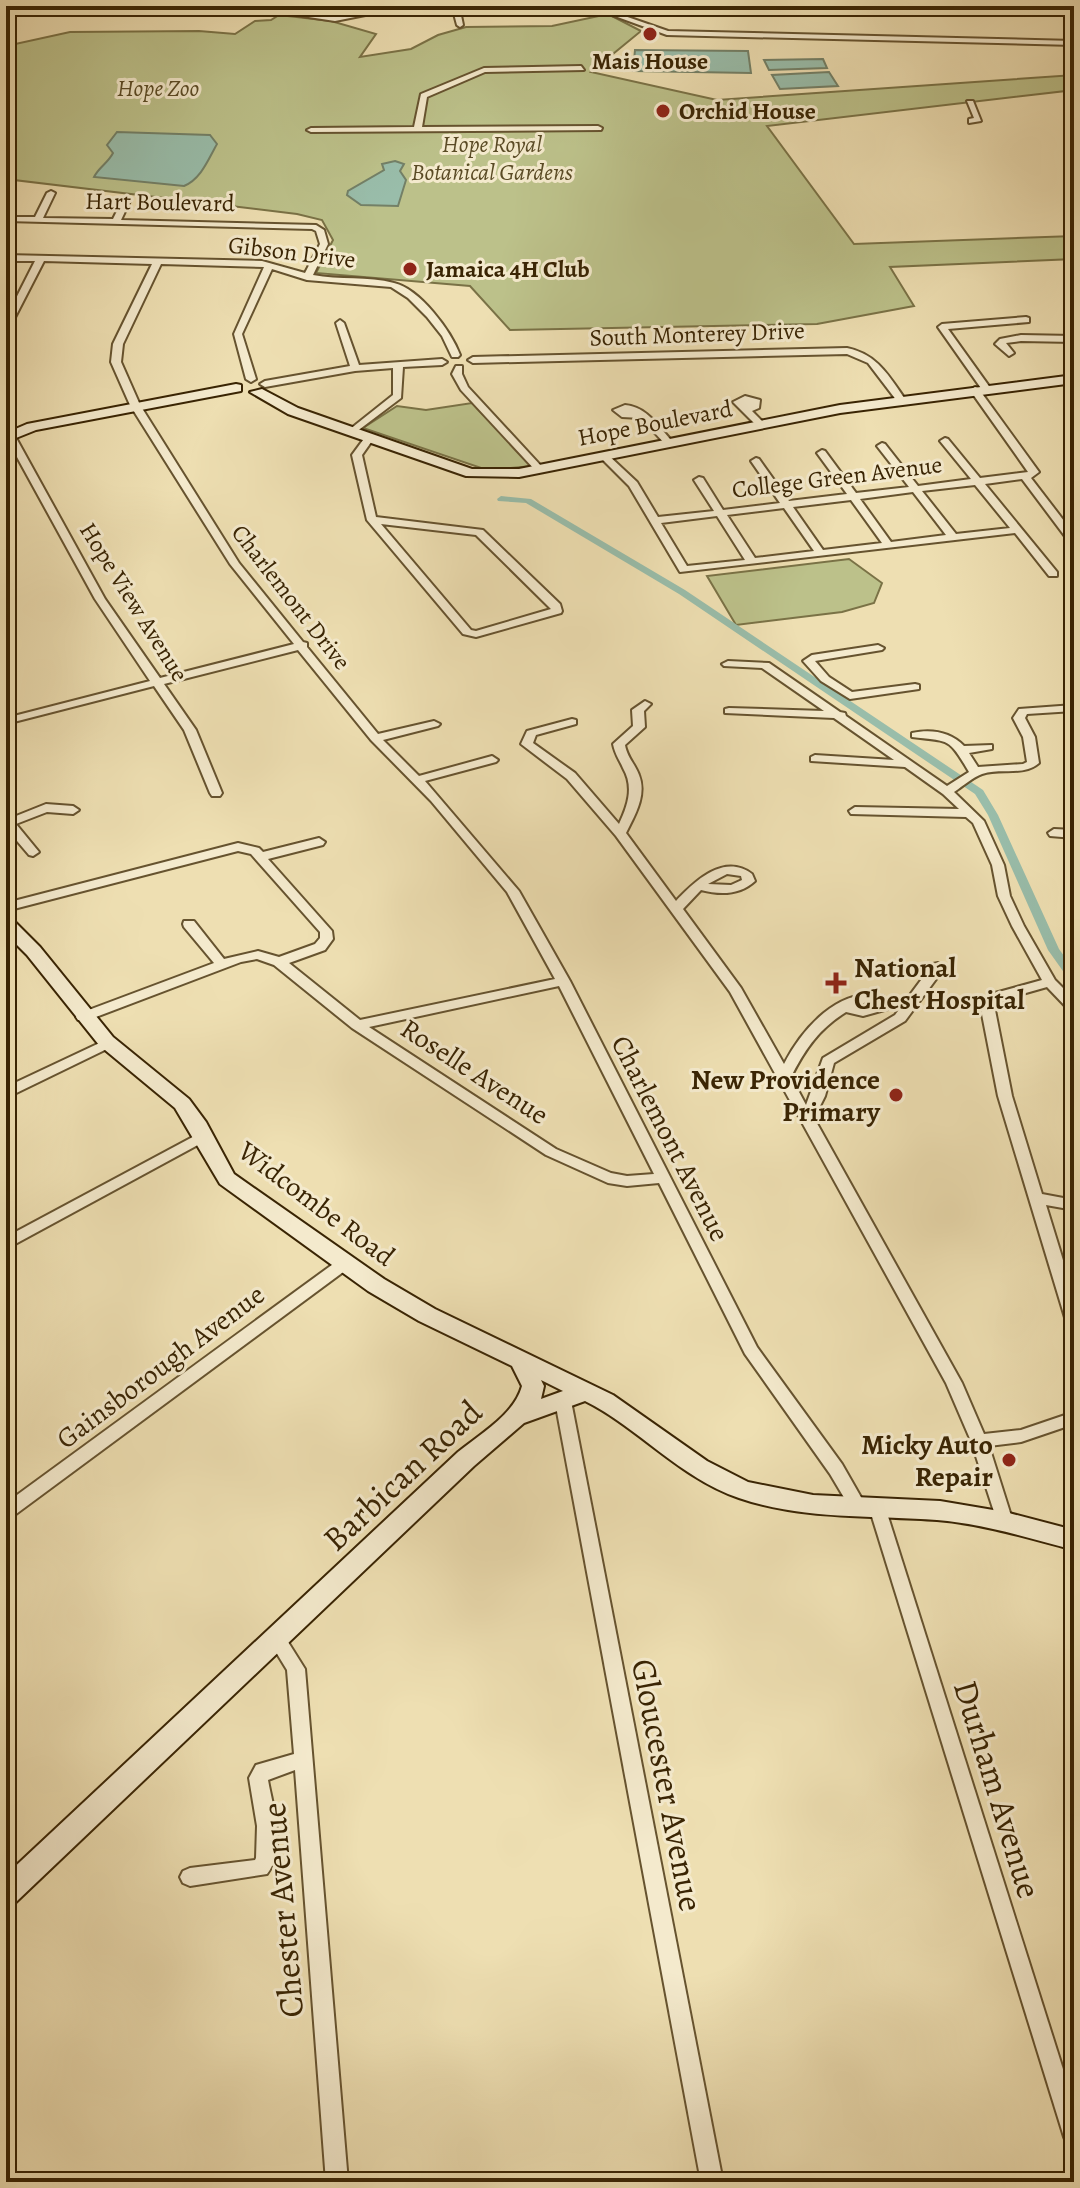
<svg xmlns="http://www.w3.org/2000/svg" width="1080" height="2188" font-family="Alegreya,serif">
<rect width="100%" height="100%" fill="#eedfb2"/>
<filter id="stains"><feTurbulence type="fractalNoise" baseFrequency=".0025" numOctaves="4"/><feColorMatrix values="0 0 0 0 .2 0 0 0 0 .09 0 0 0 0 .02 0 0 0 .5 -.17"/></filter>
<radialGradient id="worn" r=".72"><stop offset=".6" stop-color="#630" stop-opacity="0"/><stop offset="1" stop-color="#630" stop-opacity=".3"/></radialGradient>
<!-- green -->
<g fill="#bcc18a" stroke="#7a7246" stroke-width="2">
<polygon points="608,14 641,31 591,72 717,100 1074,75 1074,90 767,126 854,244 1074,236 1074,259 890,267 914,306 817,324 510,330 470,286 316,273 333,240 322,220 297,214 6,179 6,46 70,32 199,31 235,34 255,21 271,20 279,15 331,21 376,34 360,57 411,49 438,35 466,27 552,26"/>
<polygon points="472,403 533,466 487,470 363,428 397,406 426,410"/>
<polygon points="849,559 882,583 874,603 842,612 736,625 707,576"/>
</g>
<!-- water -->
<g fill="#99bdaa" stroke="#738067" stroke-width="2">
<polygon points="635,50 748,51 751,73 633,71"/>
<polygon points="823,59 827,68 769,70 764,60"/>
<polygon points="829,72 838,86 780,89 772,75"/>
<path d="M117,132l93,3 7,9c-9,16 -16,35 -33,42l-90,-9c5,-10 14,-14 19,-24l-6,-8z"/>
<polygon points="395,161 404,164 400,171 406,180 398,206 361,205 347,195 348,191 384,170 382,164"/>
</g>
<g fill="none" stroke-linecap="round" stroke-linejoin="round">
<!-- canal -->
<polygon fill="#99bdaa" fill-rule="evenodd" points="501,496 531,499 685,590 983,790 998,815 1059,949 1074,970 1074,982 1070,981 1048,950 988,815 975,794 679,594 526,503 498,501 497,499"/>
<!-- street casing -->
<g stroke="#66532f" stroke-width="4">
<g id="street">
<polygon points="149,6 186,6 183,8 152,8"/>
<polygon points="235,6 253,6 335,17 397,6 411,6 335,21"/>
<polygon points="413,6 459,6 463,25 460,27 457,25 453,10"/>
<polygon points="599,6 607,6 616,13 668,31 1074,41 1074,45 667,35 612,15"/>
<polygon points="581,66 584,70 485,72 427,97 422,127 598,126 602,128 601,130 311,132 307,130 311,128 414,127 421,94 484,68"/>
<polygon points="967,101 973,101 981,121 969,123 969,119 974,118"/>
<path d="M51,191l4,2 -12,25 70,1 10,-20 4,-2 4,2 -10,21 195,5 8,5 4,14 -15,31c26,5 55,1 81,8 26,6 57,48 66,72l-2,2h-6l-10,-21 -15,-19 -19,-19 -17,-11 -84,-7 -35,-11 -30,65 14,45 -5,3 -5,-3 -12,-45 30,-67 -103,-3 -38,80 -2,18 19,43 99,158 64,79 4,1v4l71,87 56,-13 6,3 -2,2 -55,14 36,36 73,-20 6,4 -2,2 -71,19 94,110 51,90 187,366 85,117 24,42 -2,5 -6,2 -6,-2 -22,-37 -85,-120 -86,-171 -32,3 -19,-3 -62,-28 -194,-127 -78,-63 -17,-6 -16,3 -153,58h-10l-2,-3 2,-3 136,-51 -30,-36 -1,-3 1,-3h10l30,38 34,-8 21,6 36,-13 5,-6v-6l-69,-78 -13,-3 -232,60v-8l232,-60 21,5 4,4 56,-14 6,4 -2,3 -55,14 64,72 1,8 -8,11 -36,13 71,57 195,-41 -48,-87 -76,-91 -60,-61 -73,-90 -134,34 32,46 26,63 -2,3h-8l-2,-3 -26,-63 -30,-44 -148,38v-6l144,-37 -55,-82 -89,-162 1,-3 8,2 90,163 55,79 134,-34 -64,-80 -100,-159 -19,-43 2,-18 39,-80 -108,-3 -34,66 -4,3v-12l29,-57h-29v-6l256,6 43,12 15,-29 -4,-13 -4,-2 -306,-8v-4h29l12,-24zM559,986l95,188 -27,2 -16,-3 -55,-24 -187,-122z"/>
<polygon points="1026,317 1029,318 1029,322 948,329 991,389 986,392 983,391 938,327 942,324"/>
<polygon points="340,320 344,323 359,365 442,359 447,362 442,365 403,367 401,398 352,435 347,432 349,430 393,395 393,368 355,371 265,387 260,384 265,381 350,366 336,323"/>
<polygon points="1021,335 1074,336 1074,342 1021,341 1006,343 1014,353 1009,356 995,344 1000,339"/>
<path d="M847,348c30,6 42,28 58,51l-2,2h-6l-29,-38 -21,-9 -374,9 -5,-3 5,-3z"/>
<polygon points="456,366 462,366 462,374 468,387 542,467 542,471 536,471 461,390 452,374"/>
<path d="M975,387l3,1 61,84 -8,6 43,56v10l-4,-1 -48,-64 -37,5 72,88v4h-8l-34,-43 -335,39 -51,-86 -30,-30 8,-2 30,28 21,35 56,-6 -20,-31 5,-3 4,1 20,32 57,-7 -29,-42 5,-3 3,1 30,42 58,-7 -30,-41 5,-3 3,1 31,42 53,-6 -32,-41 5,-3 3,1 33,42 53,-7 -31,-38 5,-3 3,1 32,39 48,-6 -58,-82zM975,485l35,43 -54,6 -34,-43zM913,492l33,43 -55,7 -31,-43zM851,500l31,43 -59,7 -30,-43zM784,508l30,43 -59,7 -28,-43zM717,516l28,44 -58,6 -26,-43z"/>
<polygon points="745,396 760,400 759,408 752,411 764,423 764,427 758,427 733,402"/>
<path d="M625,405c22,2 33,21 47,36v4h-6l-25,-27 -19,-1 -9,-7z"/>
<path d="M366,436l8,2 -12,17 14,62 107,13 77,74 2,7 -1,2 -85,24 -13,-3 -96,-114 -15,-65zM381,524l95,11 75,74 -75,22 -5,-1z"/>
<polygon points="878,645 884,648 882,650 815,661 829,677 852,692 915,684 919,685 919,689 850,699 821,681 803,661 812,655"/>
<path d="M728,661l41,2 71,49 5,1 1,3 101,70 22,-14c-21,-36 -20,-30 -57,-35v-4c20,-4 38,-1 52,13l28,-1v4l-23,4 9,14 45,-3 4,-2 -4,-25 -10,-19 6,-9 55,-4v6l-47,3 -2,4 10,19 4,26c-16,14 -38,4 -57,11 -9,3 -19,12 -28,18l30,29 20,44 6,31 14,30 31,54 19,19v12l-5,-1 -22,-23 -42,12 -10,11 17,86 30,98 32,6v10l-28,-5 28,91v31l-5,-2 -3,-4 -68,-225 -17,-87 14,-16 47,-13 -30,-54 -14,-30 -6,-31 -19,-42 -7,-6 -115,-3 -2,-3 6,-4 104,2 -16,-15 -38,-27 -94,-6v-4l4,-2 79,5 -60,-42 -109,-5v-4l4,-1 95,3 -62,-43 -38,-2 -2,-2z"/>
<path d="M645,701l6,3 -7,7 1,16 -20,18c2,12 10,19 14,30 8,20 -4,40 -13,58l50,68c19,-20 48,-48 76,-27l3,7c-15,14 -35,14 -54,9l-18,19 58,79 43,76c18,-35 55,-78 99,-68l7,10 -2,3 -25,7 -17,-4c-27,17 -41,37 -55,65l15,28 17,-47 72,-43 38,-51 5,-1 7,4 -40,54 -71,42 -9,33 -11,22 148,265 22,51 37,-4 53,-18v12l-53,18 -32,4 24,76 -2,5 -6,2 -6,-2 -28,-86 -25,-58 -216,-391 -114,-156 -49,-57 -46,-35 6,-13 45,-12 4,1v4l-40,11 -3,8 42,30 44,51c9,-19 15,-37 4,-56 -4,-9 -8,-14 -10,-24l20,-18 -1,-16zM727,874l14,2 1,4 -11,5 -23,-1zM866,1002l9,2 -12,4 -6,-2z"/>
<polygon points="46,804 73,806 79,810 73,814 47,812 16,824 39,852 33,856 29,855 6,828 6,820"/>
<polygon points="1054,829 1074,830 1074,838 1050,836 1048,833"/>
<polygon points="108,1039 113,1040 115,1043 113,1046 6,1098 6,1087"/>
<polygon points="202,1132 207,1134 209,1137 207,1140 6,1249 6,1237"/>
<polygon points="345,1258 350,1259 353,1263 350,1267 12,1517 6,1519 6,1503 340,1259"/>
<polygon points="563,1395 569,1397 571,1401 723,2182 701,2182 555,1401 557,1397"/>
<polygon points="877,1500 883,1502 885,1507 1074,2104 1074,2147 1067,2144 1064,2137 869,1507 871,1502"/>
<path d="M277,1632l6,2 22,35 43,513h-22l-31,-412 -27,10c5,29 19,68 -1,94l-77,12 -7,-3 -3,-6 3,-6 7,-3 65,-8 1,-2 1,-32 -8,-48 7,-13 38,-11 -7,-84 -19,-31 3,-5z"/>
</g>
</g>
<!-- secondary casing -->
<g stroke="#392403" stroke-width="4">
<g id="secondary">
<polygon points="1074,375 1074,383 840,413 519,477 466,476 288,414 250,392 262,389 298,408 472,469 519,469 840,405"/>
<polygon points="236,384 241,385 241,391 36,430 6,442 6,433 27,424"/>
<path d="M6,918l7,2 27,27 73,90 76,62 17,23 28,52 150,105 51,30 178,86 94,66 41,21 65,13 127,6 65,11 69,18v20c-45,-12 -90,-26 -137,-30 -66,-5 -134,0 -198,-22 -59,-20 -100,-70 -154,-97l-61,22 -50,43 -458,436 -10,4v-31l452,-423c22,-18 56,-37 64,-66l-10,-20 -93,-45 -51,-30 -148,-107 -45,-76 -76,-63 -72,-90 -21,-21zM541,1380l22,11 -22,8 3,-13z"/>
</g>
</g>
<!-- street -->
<use href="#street" fill="#f4eacd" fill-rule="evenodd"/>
<!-- secondary -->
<use href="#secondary" fill="#f4eacd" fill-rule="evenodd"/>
</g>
<!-- markers -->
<g fill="#8f2418" stroke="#f4eacd" stroke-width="3">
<circle cx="650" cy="34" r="8"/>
<circle cx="663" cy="111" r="8"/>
<circle cx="410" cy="269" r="8"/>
<path d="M832 971h8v8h8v8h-8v8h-8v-8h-8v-8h8z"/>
<circle cx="896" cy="1095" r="8"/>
<circle cx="1009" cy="1460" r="8"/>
</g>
<g text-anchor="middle" stroke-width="6" stroke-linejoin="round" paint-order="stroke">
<!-- far-poi labels -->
<g font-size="24" font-weight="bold" fill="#392403" stroke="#f4eacd" text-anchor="start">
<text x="650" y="69" text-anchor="middle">Mais House</text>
<text x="679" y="119">Orchid House</text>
<text x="426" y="277">Jamaica 4H Club</text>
</g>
<!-- far-park labels -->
<g font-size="24" font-style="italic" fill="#5a4b25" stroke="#f4eacd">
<text x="158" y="96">Hope Zoo</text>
<text x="492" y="152">Hope Royal<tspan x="492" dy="28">Botanical Gardens</tspan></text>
</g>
<!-- far-street labels -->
<g font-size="24" fill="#392403" stroke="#f4eacd">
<text transform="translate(160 202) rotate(1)" y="8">Hart Boulevard</text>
<text transform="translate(292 252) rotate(7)" y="8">Gibson Drive</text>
<text transform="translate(697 334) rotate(-2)" y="8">South Monterey Drive</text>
<text transform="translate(655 423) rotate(-11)" y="8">Hope Boulevard</text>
<text transform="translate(837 477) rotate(-7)" y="8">College Green Avenue</text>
<text transform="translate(291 597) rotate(52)" y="8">Charlemont Drive</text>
<text transform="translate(134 602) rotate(58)" y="8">Hope View Avenue</text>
</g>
<!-- poi labels -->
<g font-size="28" font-weight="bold" fill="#392403" stroke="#f4eacd" text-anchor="end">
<text x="854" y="977" text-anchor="start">National<tspan x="854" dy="32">Chest Hospital</tspan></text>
<text x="880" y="1089">New Providence<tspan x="880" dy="32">Primary</tspan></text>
<text x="993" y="1454">Micky Auto<tspan x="993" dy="32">Repair</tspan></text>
</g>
<!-- street labels -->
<g font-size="28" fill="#392403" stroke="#f4eacd">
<text transform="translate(475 1071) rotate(33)" y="10">Roselle Avenue</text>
<text transform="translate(671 1138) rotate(63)" y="10">Charlemont Avenue</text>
<text transform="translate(317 1203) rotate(37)" y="10">Widcombe Road</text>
<text transform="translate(160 1366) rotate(-37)" y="10">Gainsborough Avenue</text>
</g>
<!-- near-street labels -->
<g font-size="34" fill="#392403" stroke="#f4eacd">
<text transform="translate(402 1475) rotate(-43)" y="12">Barbican Road</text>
<text transform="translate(668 1785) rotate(79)" y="12">Gloucester Avenue</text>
<text transform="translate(998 1789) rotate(73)" y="12">Durham Avenue</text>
<text transform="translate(282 1910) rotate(-95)" y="12">Chester Avenue</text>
</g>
</g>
<!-- margin -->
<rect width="1080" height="2188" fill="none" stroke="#eedfb2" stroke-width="32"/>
<rect x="8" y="8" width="1064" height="2172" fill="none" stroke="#392403" stroke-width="4"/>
<rect x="16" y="16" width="1048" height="2156" fill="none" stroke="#392403" stroke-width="2"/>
<rect width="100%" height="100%" filter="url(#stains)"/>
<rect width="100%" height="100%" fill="url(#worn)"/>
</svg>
